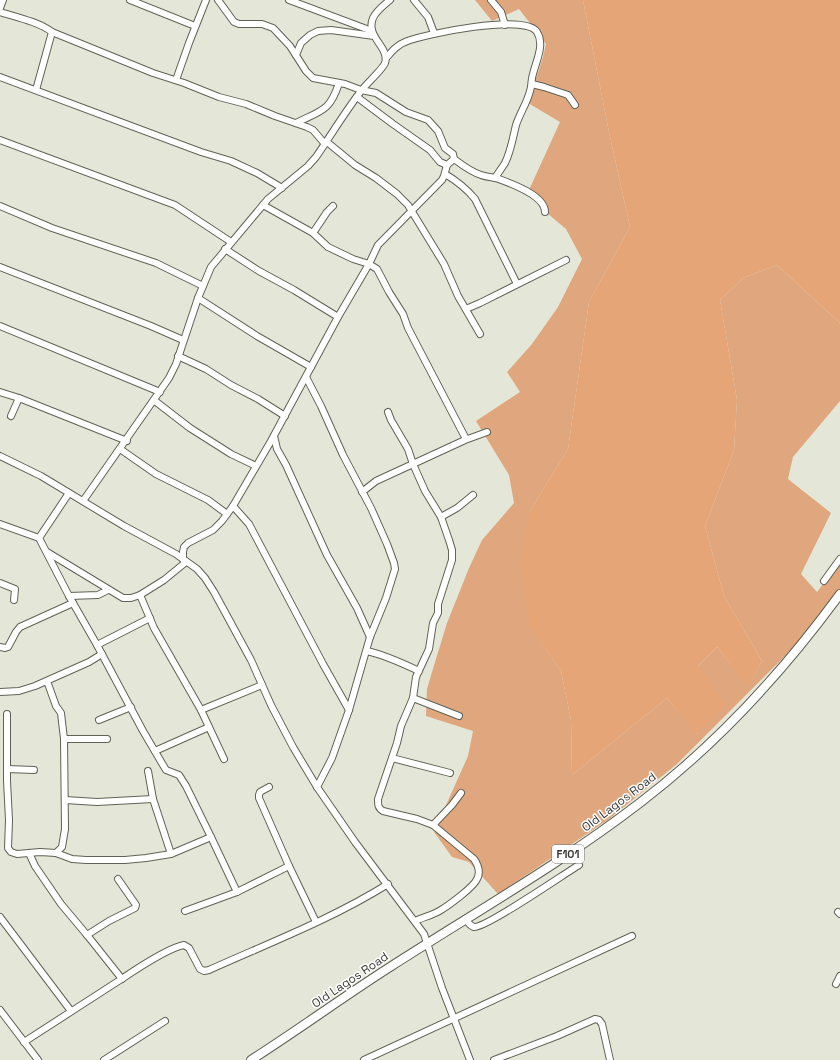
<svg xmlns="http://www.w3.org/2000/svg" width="840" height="1060" font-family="'Space Grotesk',sans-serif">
<rect width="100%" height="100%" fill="#e4e7d8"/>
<!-- green -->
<polygon fill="#e0a77e" points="475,0 583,0 609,132 630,227 589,302 568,449 530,511 530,625 561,671 571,720 572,775 667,698 697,734 698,666 717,647 748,685 762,661 724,596 705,526 734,450 737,400 720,300 743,278 777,265 840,323 840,401 793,457 788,479 831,513 801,574 817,592 840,562 840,589 829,606 783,658 677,764 609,819 498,894 469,862 452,857 434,832 468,756 473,731 426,716 427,689 432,672 447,623 469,568 482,540 514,503 509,475 476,421 520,392 507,372 532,344 558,307 582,259 566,229 541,208 529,190 560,122 528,103 543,57 546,44 519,9 492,21"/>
<!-- forest -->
<polygon fill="#e5a577" points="583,0 840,0 840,323 777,265 743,278 720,300 737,400 734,450 705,526 724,596 762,661 748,686 717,647 698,666 725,705 696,734 667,698 572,775 571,720 561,671 530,626 520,561 530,511 568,449 589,302 630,227 609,132"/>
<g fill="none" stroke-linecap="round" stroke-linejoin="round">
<!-- minor casing -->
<g stroke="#606255" stroke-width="8">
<g id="minor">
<polyline points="130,0 195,26"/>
<polyline points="289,0 372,31"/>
<polyline points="414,0 428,17 434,33"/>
<polyline points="491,0 501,12 505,25"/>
<polyline points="0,8 3,0"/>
<path d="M0,12c16,5 39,10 52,20l-16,58"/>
<polyline points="52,32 153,73 184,83 219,97 246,104 275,116 307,127 313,130 325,144"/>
<polyline points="296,55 301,43 310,35 318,31 331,30 374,36"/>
<path d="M387,57c5,-6 10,-12 18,-15 19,-8 121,-29 132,-10 8,13 -1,29 -4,42 -2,5 -1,11 -3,17 -3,12 -10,22 -14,34 -3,12 -5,26 -11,38 -3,5 -7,10 -10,15"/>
<polyline points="0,77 201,152 231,161 257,173 282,188"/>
<polyline points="176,80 189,43 206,0"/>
<polyline points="532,84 544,87 568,95 575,105"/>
<polyline points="357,97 393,124 430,150 440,162 447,165"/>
<path d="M296,123c26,-13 34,-12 43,-40"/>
<polyline points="0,140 175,205 231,242"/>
<polyline points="327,142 355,165 376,178 397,194 408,205 444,264 458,296 480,334"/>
<path d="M454,159c8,6 17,13 27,16 5,2 10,2 15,3 14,5 49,17 49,34"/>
<path d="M445,174c12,7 21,14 30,25l42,85"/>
<polyline points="263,205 313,233 328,247 353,259 369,264 377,269 389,292 403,314 408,328 466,439"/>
<polyline points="0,206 52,228 156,263 203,286"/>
<polyline points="313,233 327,212 333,206"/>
<polyline points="225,249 259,271 294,290 338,317"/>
<polyline points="0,267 151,326 183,340"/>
<polyline points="198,298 257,336 311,367"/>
<polyline points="466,309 480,303 566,260"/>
<polyline points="0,326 160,392"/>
<polyline points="178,356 206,369 231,385 258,399 285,416"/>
<polyline points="306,377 321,406 343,455 371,508 387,544 394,563 395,569 386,598 370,637 349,710 332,758 317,787"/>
<polyline points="0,392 19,398"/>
<polyline points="155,401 190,428 231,454 256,466"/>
<path d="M388,412l3,8 17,29 5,15 12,27 16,26 8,23 3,10v10l-14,44v9l-5,10 -4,26 -13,28 -3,21 -12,28 -4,17 -19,56c0,6 0,9 5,12l34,8 16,6 41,34c4,6 7,13 3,20 -3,8 -28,26 -36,31 -8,5 -17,7 -26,11"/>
<polyline points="11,416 19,398 127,441"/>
<polyline points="274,436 277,449 286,465 327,555 357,608 370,637"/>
<polyline points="120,449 156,474 208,500 227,514"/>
<polyline points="0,456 41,476 124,526 176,554 197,569 205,578 214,592 251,660 271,705 293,747 317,787 355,842 424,934 442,988 470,1060"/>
<polyline points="362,492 376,481 465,440 487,432"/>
<path d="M83,501l86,-123 7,-14 22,-66 13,-31 57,-68 40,-33 8,-9c15,-22 29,-45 45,-66 5,-7 22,-22 24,-28 5,-16 -20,-26 -12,-45 3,-7 11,-13 17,-18"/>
<polyline points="233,506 249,524 323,664 349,710"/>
<polyline points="441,517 457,508 473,495"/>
<polyline points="0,524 39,538 69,596 97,645 143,731 163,765 166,770 179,775 186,786 211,837 237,892"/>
<polyline points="39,538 69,493"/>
<polyline points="47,552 123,598 131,598 140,595"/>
<polyline points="183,559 183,552 184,547 188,543 213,530 222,521 233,506 271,441 338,317 369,264 378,245 442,180 444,176 447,165 454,159 453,154 445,148 438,131 428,120 406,112 376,93 361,90 345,84 313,78 306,71 290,46 273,28 262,24 239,24 234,22 218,0"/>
<polyline points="186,562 164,580 140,595 154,628 201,710 224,759"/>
<polyline points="824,581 840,559"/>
<polyline points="0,583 15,589 14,600"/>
<polyline points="69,596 98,595 108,590"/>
<polyline points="97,645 150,618"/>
<polyline points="0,647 5,648 8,647 16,632 20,627 73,603"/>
<path d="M367,651c18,4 35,12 52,20"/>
<polyline points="47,681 56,706 61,713 64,739 65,829 62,847 56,853"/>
<polyline points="0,692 19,691 35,686 89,662 102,654"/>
<polyline points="413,698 459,716"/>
<polyline points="201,710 262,685"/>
<polyline points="7,714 7,781 9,820 8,848 11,852 17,854 40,852 56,853 72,859 86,860 125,860 146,858 171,854 211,837"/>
<polyline points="99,720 131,707"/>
<polyline points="64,739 107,739"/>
<polyline points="155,751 209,727"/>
<polyline points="392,758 450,773"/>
<polyline points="7,769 34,770"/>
<polyline points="148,771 153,799 171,854"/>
<polyline points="269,787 260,792 259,795 259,798 289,866 316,922"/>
<polyline points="65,800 97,802 153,799"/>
<polyline points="433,825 452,805 461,793"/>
<polyline points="29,853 35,866 61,904 87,935 122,979"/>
<polyline points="185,911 237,892 289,866"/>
<polyline points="838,912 840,914"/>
<polyline points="0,917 71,1011"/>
<path d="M465,919c3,3 5,7 9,8 12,1 90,-53 105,-62"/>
<polyline points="87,935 109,921 135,908 136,905 118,879"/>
<polyline points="836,984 840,976"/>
<polyline points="0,1010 38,1060"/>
<path d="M24,1042c32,-21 64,-41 96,-62 15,-10 47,-32 64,-35l5,3 11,21 4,2 5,-1c60,-27 123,-51 179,-86"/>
<polyline points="104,1060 165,1021"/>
<polyline points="364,1060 632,936"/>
<polyline points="494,1060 557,1036 595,1019 599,1020 602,1024 610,1060"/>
</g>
</g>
<!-- major casing -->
<g stroke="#606255" stroke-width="10">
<path id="major" d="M251,1060c47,-30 92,-63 139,-93 84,-54 172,-104 251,-165 77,-59 142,-130 199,-208"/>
</g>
<!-- minor -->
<use href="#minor" stroke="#fff" stroke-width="6"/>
<!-- major -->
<use href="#major" stroke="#fff" stroke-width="8"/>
</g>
<g text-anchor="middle" stroke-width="3" stroke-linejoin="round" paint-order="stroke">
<!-- shield labels -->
<rect fill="#fff" stroke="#737470" stroke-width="1" x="552" y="845" width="32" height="18" rx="3"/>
<g font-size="11" font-weight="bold" fill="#373833">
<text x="568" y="858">F101</text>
</g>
<!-- street labels -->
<g font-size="12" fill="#373833" stroke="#fff">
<text transform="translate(619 802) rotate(-37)" y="4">Old Lagos Road</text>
<text transform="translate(350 980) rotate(-34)" y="4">Old Lagos Road</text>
</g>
</g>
</svg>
